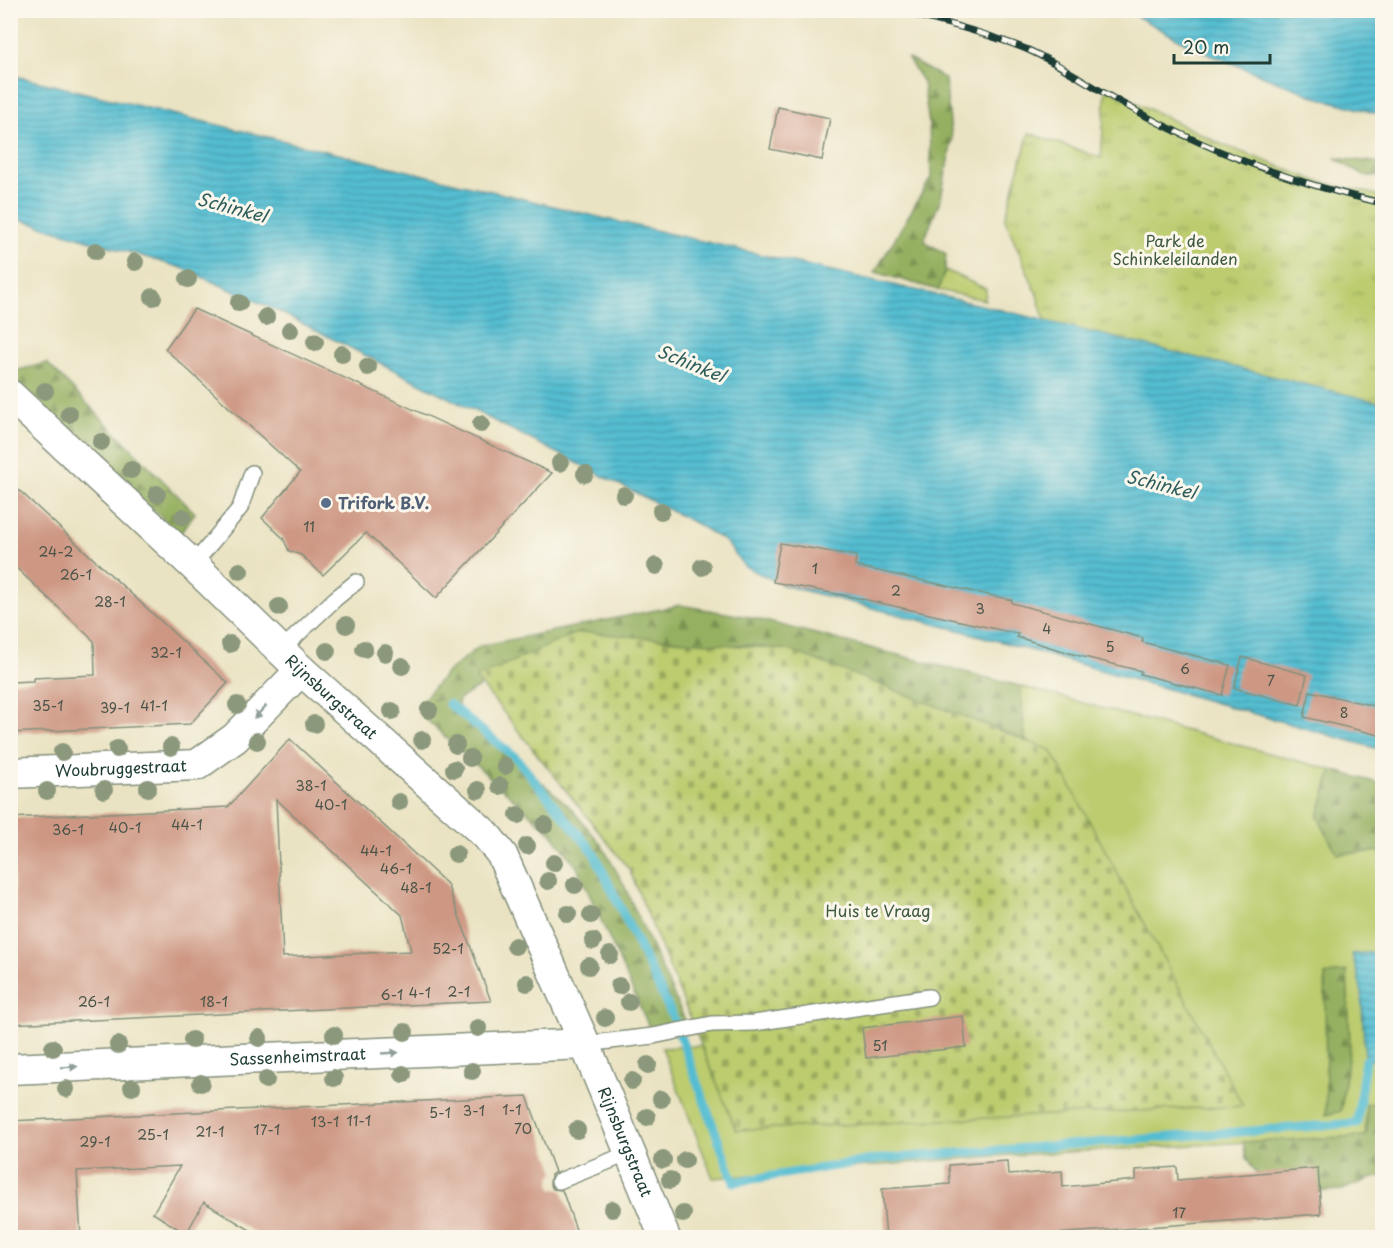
<svg xmlns="http://www.w3.org/2000/svg" width="1393" height="1248" font-family="'Playpen Sans',sans-serif">
<defs>
<pattern id="forest-firs" width="22" height="20" patternUnits="userSpaceOnUse" patternTransform="scale(1.5)"><rect width="22" height="20" fill="#95b061"/><path d="M5 1l3.5 6h-7zM16 11l3.5 6h-7z" fill="#799051"/></pattern>
<pattern id="cemetery-stones" width="16" height="16" patternUnits="userSpaceOnUse" patternTransform="scale(1.5)"><rect width="16" height="16" fill="#bccc6e"/><path d="M2 7V4a2 2 0 0 1 4 0v3zM10 15v-3a2 2 0 0 1 4 0v3z" fill="#98a75b"/></pattern>
<pattern id="park-tufts" width="24" height="20" patternUnits="userSpaceOnUse" patternTransform="scale(1.5)"><rect width="24" height="20" fill="#bccc6e"/><path d="M3 7l-1-3M5 7V3M7 7l1-3M15 17l-1-3M17 17v-4M19 17l1-3" fill="none" stroke="#98a75b"/></pattern>
<pattern id="water-rules" width="6" height="5" patternUnits="userSpaceOnUse" patternTransform="scale(1.5)"><rect width="6" height="5" fill="#54bdd1"/><path d="M0 2.5h6" fill="none" stroke="#459baa"/></pattern>
</defs>
<rect width="100%" height="100%" fill="#fbf7ec"/>
<filter id="ink" filterUnits="userSpaceOnUse"><feTurbulence type="fractalNoise" baseFrequency=".0167" numOctaves="2"/><feDisplacementMap in="SourceGraphic" scale="12" xChannelSelector="R" yChannelSelector="G"/><feConvolveMatrix kernelMatrix="1 2 1 2 8 2 1 2 1" color-interpolation-filters="sRGB"/></filter>
<filter id="wash" filterUnits="userSpaceOnUse"><feTurbulence type="fractalNoise" baseFrequency=".008" numOctaves="4" result="noise"/><feDisplacementMap in="SourceGraphic" scale="24" xChannelSelector="R" yChannelSelector="G"/><feGaussianBlur stdDeviation="1.35" result="paint"/><feColorMatrix in="noise" values="0 0 0 0 0 0 0 0 0 0 0 0 0 0 0 0 0 1.4 0 .05"/><feComposite in="paint" operator="in"/></filter>
<g filter="url(#wash)">
<rect width="100%" height="100%" fill="#eae3c3"/>
<!-- green -->
<g fill="#bccc6e" stroke="#6e8451" stroke-width="1.5">
<polygon points="945,270 986,289 985,300 938,290"/>
<polygon points="1020,686 1332,770 1318,817 1337,854 1382,851 1382,1103 1366,1105 1365,1136 1010,1155 713,1178 662,1048 867,1037 1051,1002"/>
</g>
<!-- forest -->
<g fill="url(#forest-firs)" stroke="#5a764a" stroke-width="1.5">
<polygon points="907,58 945,79 952,140 941,198 924,241 946,254 945,270 938,290 875,272 931,178 929,124 923,82"/>
<polygon points="1335,158 1382,163 1382,176 1364,176"/>
<polygon points="47,363 195,513 180,534 11,381 10,372"/>
<polygon points="680,605 749,617 1020,686 1051,1002 956,714 779,649 748,645 722,645 492,679 459,699 458,705 459,711 569,806 601,844 623,883 688,1027 650,1029 577,867 552,834 419,713 418,706 446,673 480,646"/>
<polygon points="1332,770 1382,784 1382,851 1337,854 1318,817"/>
<polygon points="1347,971 1350,1044 1341,1111 1326,1115 1325,975"/>
<polygon points="1382,1103 1382,1176 1366,1180 1342,1190 1287,1193 1257,1174 1246,1158 1243,1142 1365,1136 1367,1133 1366,1104"/>
</g>
<!-- cemetery -->
<polygon fill="url(#cemetery-stones)" stroke="#6e8451" stroke-width="1.5" points="579,632 789,650 1051,750 1243,1106 736,1130 629,869 476,678"/>
<!-- park -->
<polygon fill="url(#park-tufts)" stroke="#6e8451" stroke-width="1.5" points="1106,88 1221,144 1317,181 1382,196 1382,419 1050,337 1036,292 1005,219 1029,133 1101,158"/>
<!-- water -->
<g fill="url(#water-rules)" stroke="#3a7d82" stroke-width="1.5">
<polygon points="1127,11 1382,11 1382,115 1316,97 1197,49"/>
<polygon points="11,75 619,222 989,307 1382,403 1382,750 966,632 783,585 744,566 726,542 697,524 278,311 182,268 11,217"/>
<polygon points="1382,952 1382,1006 1378,1060 1365,1060 1361,988 1352,954"/>
</g>
<g fill="none" stroke-linecap="round" stroke-linejoin="round">
<!-- stream -->
<polyline stroke="#54bdd1" stroke-width="9" points="449,704 516,758 594,853 673,1017 734,1182 879,1159 1357,1123 1365,1060"/>
</g>
<g id="blocks">
<!-- building -->
<g fill="#cd9783" fill-rule="evenodd">
<polygon points="778,107 830,118 822,160 770,149"/>
<polygon points="194,309 552,473 436,598 366,533 323,575 301,555 289,551 283,538 262,518 300,472 165,349"/>
<polygon points="10,482 228,683 190,724 10,733 10,682 33,681 33,678 95,675 94,641 10,562"/>
<polygon points="780,543 856,556 855,566 1012,600 1012,603 1143,638 1142,642 1230,665 1222,695 1140,674 1141,671 1076,655 1017,637 1018,634 858,598 773,582"/>
<polygon points="1242,657 1307,675 1300,705 1234,688"/>
<polygon points="1310,691 1383,708 1383,736 1304,717"/>
<path d="M290,739l157,145 44,117 -481,23v-103h5l-2,-56h-3v-47l218,-11zM276,799l126,116 9,36 -128,6z"/>
<polygon points="963,1016 966,1047 866,1058 862,1028"/>
<polygon points="527,1096 555,1172 551,1175 550,1184 553,1189 562,1190 579,1238 263,1238 204,1202 186,1234 153,1213 180,1166 77,1171 81,1238 10,1238 10,1121"/>
<polygon points="1007,1161 1008,1175 1062,1171 1063,1187 1136,1180 1136,1170 1177,1167 1178,1180 1318,1168 1321,1214 1027,1236 1003,1232 1004,1238 886,1238 882,1189 950,1184 949,1165"/>
</g>
</g>
</g>
<g filter="url(#ink)">
<use href="#blocks" fill-opacity="0" stroke="#84907c" stroke-width="1.5"/>
<g fill="none" stroke-linecap="round" stroke-linejoin="round">
<!-- service casing -->
<g stroke="#84907c" stroke-width="18">
<g id="service">
<polyline points="193,565 240,508 252,473"/>
<polyline points="280,651 335,599 356,582"/>
<polyline points="585,1044 653,1036 712,1024 754,1023 929,997"/>
<polyline points="559,1181 630,1153"/>
</g>
</g>
<!-- minor casing -->
<g stroke="#84907c" stroke-width="33">
<g id="minor">
<path id="s1" d="M10,395l183,170 108,105 185,165 16,20 83,189 80,194"/>
<path id="s2" d="M10,773l187,-8 38,-27 66,-68"/>
<path id="s3" d="M10,1069l575,-25"/>
</g>
</g>
<!-- service -->
<use href="#service" stroke="#fff" stroke-width="15"/>
<!-- minor -->
<use href="#minor" stroke="#fff" stroke-width="30"/>
<!-- rail casing -->
<g stroke="#1f3d34" stroke-width="7">
<path id="rail" d="M895,10c44,11 88,22 131,39 33,14 63,36 94,53 81,46 172,81 262,101"/>
</g>
<!-- rail -->
<use href="#rail" stroke="#fbf7ec" stroke-width="4.5" stroke-dasharray="14" stroke-linecap="butt"/>
</g>
<!-- trees -->
<g fill="#8b987b">
<circle cx="96" cy="251" r="9"/>
<circle cx="135" cy="262" r="9"/>
<circle cx="188" cy="279" r="9"/>
<circle cx="153" cy="297" r="9"/>
<circle cx="239" cy="303" r="9"/>
<circle cx="266" cy="317" r="9"/>
<circle cx="290" cy="330" r="9"/>
<circle cx="315" cy="342" r="9"/>
<circle cx="342" cy="354" r="9"/>
<circle cx="368" cy="367" r="9"/>
<circle cx="45" cy="391" r="9"/>
<circle cx="69" cy="414" r="9"/>
<circle cx="481" cy="424" r="9"/>
<circle cx="101" cy="442" r="9"/>
<circle cx="560" cy="463" r="9"/>
<circle cx="131" cy="470" r="9"/>
<circle cx="585" cy="474" r="9"/>
<circle cx="157" cy="494" r="9"/>
<circle cx="624" cy="495" r="9"/>
<circle cx="661" cy="511" r="9"/>
<circle cx="183" cy="517" r="9"/>
<circle cx="656" cy="566" r="9"/>
<circle cx="702" cy="567" r="9"/>
<circle cx="240" cy="571" r="9"/>
<circle cx="279" cy="607" r="9"/>
<circle cx="346" cy="625" r="9"/>
<circle cx="230" cy="644" r="9"/>
<circle cx="364" cy="649" r="9"/>
<circle cx="327" cy="651" r="9"/>
<circle cx="385" cy="653" r="9"/>
<circle cx="402" cy="666" r="9"/>
<circle cx="237" cy="705" r="9"/>
<circle cx="429" cy="710" r="9"/>
<circle cx="392" cy="711" r="9"/>
<circle cx="314" cy="724" r="9"/>
<circle cx="422" cy="740" r="9"/>
<circle cx="257" cy="741" r="9"/>
<circle cx="456" cy="745" r="9"/>
<circle cx="171" cy="747" r="9"/>
<circle cx="117" cy="749" r="9"/>
<circle cx="62" cy="752" r="9"/>
<circle cx="470" cy="758" r="9"/>
<circle cx="505" cy="766" r="9"/>
<circle cx="454" cy="769" r="9"/>
<circle cx="500" cy="786" r="9"/>
<circle cx="148" cy="788" r="9"/>
<circle cx="104" cy="790" r="9"/>
<circle cx="478" cy="790" r="9"/>
<circle cx="47" cy="791" r="9"/>
<circle cx="399" cy="802" r="9"/>
<circle cx="518" cy="815" r="9"/>
<circle cx="545" cy="825" r="9"/>
<circle cx="527" cy="846" r="9"/>
<circle cx="456" cy="854" r="9"/>
<circle cx="554" cy="863" r="9"/>
<circle cx="548" cy="881" r="9"/>
<circle cx="575" cy="885" r="9"/>
<circle cx="568" cy="914" r="9"/>
<circle cx="591" cy="915" r="9"/>
<circle cx="593" cy="941" r="9"/>
<circle cx="515" cy="946" r="9"/>
<circle cx="610" cy="955" r="9"/>
<circle cx="589" cy="966" r="9"/>
<circle cx="527" cy="983" r="9"/>
<circle cx="619" cy="986" r="9"/>
<circle cx="629" cy="1002" r="9"/>
<circle cx="605" cy="1018" r="9"/>
<circle cx="478" cy="1028" r="9"/>
<circle cx="405" cy="1032" r="9"/>
<circle cx="334" cy="1035" r="9"/>
<circle cx="259" cy="1038" r="9"/>
<circle cx="192" cy="1040" r="9"/>
<circle cx="118" cy="1045" r="9"/>
<circle cx="53" cy="1048" r="9"/>
<circle cx="648" cy="1065" r="9"/>
<circle cx="472" cy="1071" r="9"/>
<circle cx="403" cy="1074" r="9"/>
<circle cx="334" cy="1078" r="9"/>
<circle cx="266" cy="1080" r="9"/>
<circle cx="632" cy="1081" r="9"/>
<circle cx="201" cy="1083" r="9"/>
<circle cx="132" cy="1087" r="9"/>
<circle cx="66" cy="1089" r="9"/>
<circle cx="661" cy="1099" r="9"/>
<circle cx="647" cy="1117" r="9"/>
<circle cx="577" cy="1130" r="9"/>
<circle cx="663" cy="1160" r="9"/>
<circle cx="685" cy="1160" r="9"/>
<circle cx="670" cy="1180" r="9"/>
<circle cx="612" cy="1209" r="9"/>
<circle cx="683" cy="1214" r="9"/>
</g>
<!-- one-way arrows -->
<defs><path id="oneway-solid" d="M-6-.8H1V-3.2L6.5 0L1 3.2V.8H-6Z" transform="scale(1.5)"/></defs>
<g fill="#8f9e9a">
<use href="#oneway-solid" transform="translate(260 712) rotate(134)"/>
<use href="#oneway-solid" transform="translate(390 1053) rotate(-3)"/>
<use href="#oneway-solid" transform="translate(69 1067) rotate(-3)"/>
</g>
</g>
<!-- markers -->
<circle fill="#5c6f8a" stroke="#fbf7ec" stroke-width="2" cx="326" cy="503" r="6"/>
<g text-anchor="middle" stroke-width="6" stroke-linejoin="round" paint-order="stroke">
<!-- number labels -->
<g font-size="14" fill="#4a5448">
<text x="309" y="532">11</text>
<text x="56" y="557">24-2</text>
<text x="815" y="574">1</text>
<text x="76" y="580">26-1</text>
<text x="896" y="596">2</text>
<text x="110" y="607">28-1</text>
<text x="980" y="614">3</text>
<text x="1047" y="634">4</text>
<text x="1110" y="652">5</text>
<text x="166" y="658">32-1</text>
<text x="1185" y="674">6</text>
<text x="1271" y="686">7</text>
<text x="48" y="711">35-1</text>
<text x="154" y="711">41-1</text>
<text x="115" y="713">39-1</text>
<text x="1344" y="718">8</text>
<text x="311" y="791">38-1</text>
<text x="331" y="810">40-1</text>
<text x="187" y="830">44-1</text>
<text x="125" y="833">40-1</text>
<text x="68" y="835">36-1</text>
<text x="376" y="856">44-1</text>
<text x="396" y="874">46-1</text>
<text x="416" y="893">48-1</text>
<text x="448" y="954">52-1</text>
<text x="459" y="997">2-1</text>
<text x="420" y="998">4-1</text>
<text x="392" y="1000">6-1</text>
<text x="94" y="1007">26-1</text>
<text x="214" y="1007">18-1</text>
<text x="880" y="1051">51</text>
<text x="512" y="1115">1-1</text>
<text x="474" y="1116">3-1</text>
<text x="440" y="1118">5-1</text>
<text x="359" y="1126">11-1</text>
<text x="325" y="1127">13-1</text>
<text x="523" y="1134">70</text>
<text x="267" y="1135">17-1</text>
<text x="210" y="1137">21-1</text>
<text x="153" y="1140">25-1</text>
<text x="95" y="1147">29-1</text>
<text x="1179" y="1218">17</text>
</g>
<!-- park labels -->
<g font-size="16" fill="#3e5a40" stroke="#fbf7ec">
<text x="1175" y="247">Park de<tspan x="1175" dy="18">Schinkeleilanden</tspan></text>
<text x="878" y="917">Huis te Vraag</text>
</g>
<!-- service labels -->
<g font-size="16" font-weight="bold" fill="#4e5e75" stroke="#fbf7ec" text-anchor="start">
<text x="338" y="509">Trifork B.V.</text>
</g>
<!-- street labels -->
<g font-size="16" fill="#1f3d34" stroke="#fbf7ec">
<text dy="6" stroke="none"><textPath href="#s1" startOffset="441">Rijnsburgstraat</textPath></text>
<text dy="6" stroke="none"><textPath href="#s2" startOffset="111">Woubruggestraat</textPath></text>
<text dy="6" stroke="none"><textPath href="#s3" startOffset="288">Sassenheimstraat</textPath></text>
<text dy="6" stroke="none"><textPath href="#s1" startOffset="986">Rijnsburgstraat</textPath></text>
</g>
<!-- water labels -->
<g font-size="18" font-style="italic" fill="#2c5d5b" stroke="#fbf7ec">
<text transform="translate(232 208) rotate(15)" y="6">Schinkel</text>
<text transform="translate(691 364) rotate(22)" y="6">Schinkel</text>
<text transform="translate(1161 485) rotate(14)" y="6">Schinkel</text>
</g>
</g>
<!-- margin -->
<rect width="1393" height="1248" fill="none" stroke="#fbf7ec" stroke-width="36"/>
<!-- scale -->
<path d="M1174 54v9h96v-9" fill="none" stroke="#1f3d34" stroke-width="3"/>
<text x="1183" y="54" font-size="18" fill="#1f3d34" stroke="#fbf7ec" stroke-width="4.5" paint-order="stroke">20 m</text>
</svg>
